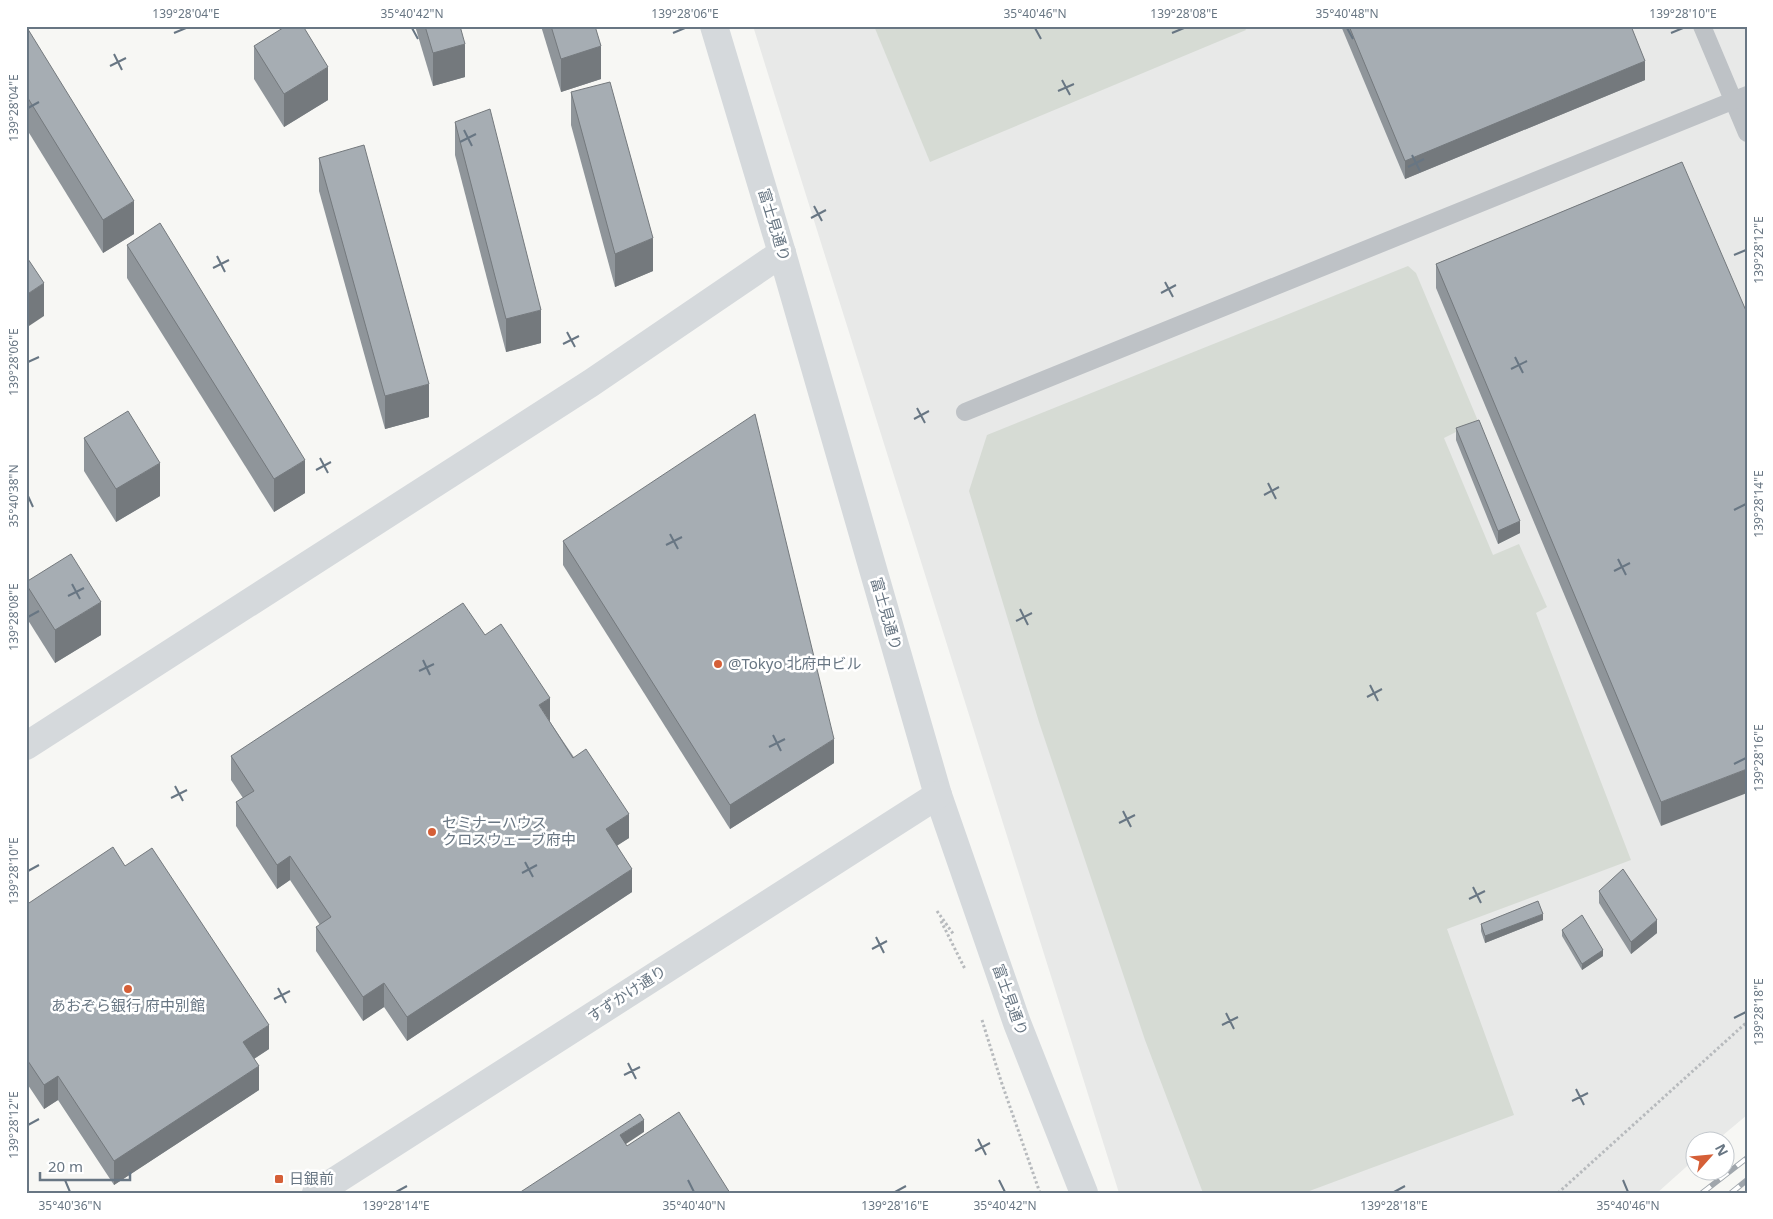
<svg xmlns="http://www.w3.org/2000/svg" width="1773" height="1219" font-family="'Noto Sans','Noto Sans JP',sans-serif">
<rect width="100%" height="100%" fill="#f7f7f4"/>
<!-- built -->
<polygon fill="#e8e9e8" points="753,26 1747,26 1747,1115 1716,1141 1696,1142 1695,1159 1657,1193 1119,1193"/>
<!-- green -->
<g fill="#d6dbd4">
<polygon points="874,26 1244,26 1246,30 930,162"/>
<polygon points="1408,266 1416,273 1478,421 1444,438 1493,555 1519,544 1547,607 1536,613 1631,860 1447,929 1514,1115 1304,1193 1203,1193 1145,1040 1039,722 969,491 987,435"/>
</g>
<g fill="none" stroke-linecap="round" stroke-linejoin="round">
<!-- path -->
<g stroke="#b7babd" stroke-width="3" stroke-dasharray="2.5 2.5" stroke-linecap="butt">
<polyline points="937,911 954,935"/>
<polyline points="941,921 965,969"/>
<polyline points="982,1020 1001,1081 1040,1193"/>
<polyline points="1558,1193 1747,1022"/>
</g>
<!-- lane -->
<g stroke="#bec2c6" stroke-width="18">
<polyline points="1702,26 1747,133"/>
<polyline points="965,412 1747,95"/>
</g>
<!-- secondary -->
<g stroke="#d5d9dc" stroke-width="28">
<polyline points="714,26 782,253 938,795 1017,1023 1084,1193"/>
<polyline points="26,746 591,383 782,253"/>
<polyline points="316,1193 938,795"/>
</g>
<!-- rail casing -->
<g stroke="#a0a6ac" stroke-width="5.5">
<g id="rail">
<polyline points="1702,1193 1747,1158"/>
<polyline points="1731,1193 1747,1180"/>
</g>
</g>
<!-- rail -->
<use href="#rail" stroke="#fff" stroke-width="4" stroke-dasharray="11" stroke-linecap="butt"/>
</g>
<!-- wall -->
<g fill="#8f959a">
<polygon points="26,26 134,234 103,253 26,128"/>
<polygon points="415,26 460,26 465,77 433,86"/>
<polygon points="541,26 595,26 601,79 561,92"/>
<polygon points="1341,26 1631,26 1645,80 1405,179"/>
<polygon points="254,46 328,100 284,127 254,79"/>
<polygon points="571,92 653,271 615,287 571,125"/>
<polygon points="455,122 541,343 506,352 455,155"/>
<polygon points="319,158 429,417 385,429 319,191"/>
<polygon points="1682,162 1661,826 1436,288 1436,264"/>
<polygon points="127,245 305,493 274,512 127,278"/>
<polygon points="1456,428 1520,533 1498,544 1456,440"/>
<polygon points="84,438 160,496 116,522 84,471"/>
<polygon points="563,541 834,763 730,829 563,565"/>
<polygon points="26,582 101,635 55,663 26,617"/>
<polygon points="485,635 550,722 629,838 617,845 632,892 407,1041 384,1007 363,1021 316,951 316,927 320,925 290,880 277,889 236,826 236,802 243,798 231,780 231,756"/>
<polygon points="125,866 269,1049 254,1059 259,1090 114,1185 58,1100 44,1109 26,1082 26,905"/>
<polygon points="1599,891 1657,933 1631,954 1599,903"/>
<polygon points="1543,920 1485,943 1481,931 1481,924"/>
<polygon points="1562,930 1603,956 1582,970 1562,936"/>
</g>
<!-- shaded-wall -->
<g fill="#74797d">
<polygon points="465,44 465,77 433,86 433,53"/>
<polygon points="601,46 601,79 561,92 561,59"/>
<polygon points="1645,61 1645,80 1405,179 1405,161"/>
<polygon points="328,67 328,100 284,127 284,94"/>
<polygon points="134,201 134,234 103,253 103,220"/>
<polygon points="653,238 653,271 615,287 615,254"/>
<polygon points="44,283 44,316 26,328 26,295"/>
<polygon points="541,310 541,343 506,352 506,319"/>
<polygon points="429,384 429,417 385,429 385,396"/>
<polygon points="305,460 305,493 274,512 274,479"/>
<polygon points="160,463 160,496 116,522 116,489"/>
<polygon points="1520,521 1520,533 1498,544 1498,531"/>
<polygon points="101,602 101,635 55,663 55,630"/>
<polygon points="550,698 550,722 539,705"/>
<polygon points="834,739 834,763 730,829 730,805"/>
<polygon points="1747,769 1747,793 1661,826 1661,802"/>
<polygon points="629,814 629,838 606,853 606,829"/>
<polygon points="290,856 290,880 277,889 277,865"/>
<polygon points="632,869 632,892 407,1041 407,1017"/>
<polygon points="1543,914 1543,920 1485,943 1485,936"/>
<polygon points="1657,920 1657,933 1631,954 1631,942"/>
<polygon points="1603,950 1603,956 1582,970 1582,964"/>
<polygon points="384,983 384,1007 363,1021 363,997"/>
<polygon points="269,1025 269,1049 243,1066 243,1042"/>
<polygon points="259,1066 259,1090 114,1185 114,1161"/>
<polygon points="58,1076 58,1100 44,1109 44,1085"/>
<polygon points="644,1120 644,1132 620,1148 620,1135"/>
</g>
<!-- building -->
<g fill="#a6adb3" stroke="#74797d">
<polygon points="26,26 134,201 103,220 26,95"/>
<polygon points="286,26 303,26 328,67 284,94 254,46"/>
<polygon points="425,26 460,26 465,44 433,53"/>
<polygon points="551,26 595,26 601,46 561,59"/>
<polygon points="1349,26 1631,26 1645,61 1405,161"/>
<polygon points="610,82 653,238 615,254 571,92"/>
<polygon points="490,109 541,310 506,319 455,122"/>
<polygon points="364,145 429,384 385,396 319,158"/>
<polygon points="1682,162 1747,313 1747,769 1661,802 1436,264"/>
<polygon points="160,223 305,460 274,479 127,245"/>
<polygon points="26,256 44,283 26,295"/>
<polygon points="128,411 160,463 116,489 84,438"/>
<polygon points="755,414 834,739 730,805 563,541"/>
<polygon points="1479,420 1520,521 1498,531 1456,428"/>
<polygon points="71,554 101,602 55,630 26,584 26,582"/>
<polygon points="463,603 485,635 501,624 550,698 539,705 573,758 586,749 629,814 606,829 632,869 407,1017 384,983 363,997 316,927 331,917 290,856 277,865 236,802 254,791 231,756"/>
<polygon points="113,847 125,866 152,848 269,1025 243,1042 259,1066 114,1161 58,1076 44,1085 26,1058 26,905"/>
<polygon points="1623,869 1657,920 1631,942 1599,891"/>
<polygon points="1538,901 1543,914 1485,936 1481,924"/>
<polygon points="1582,915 1603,950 1582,964 1562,930"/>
<polygon points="679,1112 730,1193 519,1193 640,1114 644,1120 620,1135 627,1146"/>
</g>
<!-- ticks -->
<path fill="none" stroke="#687683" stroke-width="2" d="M412,28l6,11M1035,28l6,11M1347,28l6,11M174,33l12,-5M673,33l12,-5M1172,33l12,-5M1671,33l12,-5M114,54l8,16M110,66l16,-8M1062,80l8,15M1058,91l16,-7M28,108l11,-6M464,130l8,16M460,142l16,-8M1412,155l8,16M1408,167l16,-8M814,206l8,15M811,218l15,-8M1734,255l12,-5M217,256l8,16M213,268l16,-8M1165,282l8,15M1161,293l15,-8M567,332l8,15M563,344l16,-8M1515,357l8,16M28,362l11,-5M1511,369l16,-8M917,408l8,15M914,419l15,-8M320,458l8,15M316,470l15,-8M1268,483l8,16M1264,495l15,-8M28,496l5,11M1734,510l12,-6M670,534l8,15M666,545l16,-8M1618,559l8,16M1614,571l16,-8M72,584l8,15M68,596l16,-8M1020,609l8,16M28,617l11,-6M1016,621l16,-8M423,660l7,15M419,671l15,-7M1370,685l8,16M1367,697l15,-8M773,735l8,16M769,747l16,-8M1734,764l12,-6M175,786l8,15M171,798l16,-8M1123,811l8,16M1119,823l16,-8M525,862l8,15M28,871l11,-6M522,873l15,-8M1473,887l8,16M1469,899l16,-8M876,937l8,16M872,949l15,-8M278,988l8,15M274,999l16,-8M1226,1013l8,16M1734,1018l12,-6M1222,1025l16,-8M628,1063l8,16M624,1075l16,-8M1576,1089l8,16M1572,1101l16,-8M28,1125l11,-6M978,1139l8,16M975,1151l15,-8M65,1180l5,12M688,1180l6,12M999,1180l6,12M1623,1180l5,12M396,1192l11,-6M895,1192l11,-6M1394,1192l11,-6"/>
<!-- markers -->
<g fill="#d55f37" stroke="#fff" stroke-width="2">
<circle cx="718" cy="664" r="5"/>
<circle cx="432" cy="832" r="5"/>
<circle cx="128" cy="989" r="5"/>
<rect x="274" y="1174" width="10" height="10" rx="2.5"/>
</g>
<g text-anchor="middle" stroke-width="5" stroke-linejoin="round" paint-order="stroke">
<!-- street labels -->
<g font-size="15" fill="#687683" stroke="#fff">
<text transform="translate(774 225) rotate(73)" y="5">富士見通り</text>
<text transform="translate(886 614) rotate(74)" y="5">富士見通り</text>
<text transform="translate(627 994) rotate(-33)" y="5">すずかけ通り</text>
<text transform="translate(1010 1000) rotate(70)" y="5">富士見通り</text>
</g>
<!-- poi labels -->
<g font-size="15" fill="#687683" stroke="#fff" text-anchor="start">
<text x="728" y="669">@Tokyo 北府中ビル</text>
<text x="442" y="828">セミナーハウス<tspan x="442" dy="17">クロスウェーブ府中</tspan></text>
<text x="128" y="1011" text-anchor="middle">あおぞら銀行 府中別館</text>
<text x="289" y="1184">日銀前</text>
</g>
</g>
<!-- border -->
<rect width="1773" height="1219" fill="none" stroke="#ffffff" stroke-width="55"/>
<!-- north arrow -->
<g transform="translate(1710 1156) rotate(63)"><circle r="24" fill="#ffffff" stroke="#c3c8cd"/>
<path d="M0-4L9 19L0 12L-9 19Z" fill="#d55f37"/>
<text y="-8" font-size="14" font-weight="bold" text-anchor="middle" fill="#687683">N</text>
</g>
<!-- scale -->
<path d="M40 1172v8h90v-8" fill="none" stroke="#687683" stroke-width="2.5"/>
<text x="48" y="1172" font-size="15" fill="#687683" stroke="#ffffff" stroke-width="4" paint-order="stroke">20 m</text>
<rect x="28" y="28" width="1718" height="1164" fill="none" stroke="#687683" stroke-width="2"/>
<g font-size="12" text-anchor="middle" fill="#687683">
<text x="186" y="18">139°28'04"E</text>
<text x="412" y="18">35°40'42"N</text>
<text x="685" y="18">139°28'06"E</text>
<text x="1035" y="18">35°40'46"N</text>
<text x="1184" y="18">139°28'08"E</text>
<text x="1347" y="18">35°40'48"N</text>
<text x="1683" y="18">139°28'10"E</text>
<text transform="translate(14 108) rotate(-90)" y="4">139°28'04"E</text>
<text transform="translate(1759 250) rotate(-90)" y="4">139°28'12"E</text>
<text transform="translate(14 362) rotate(-90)" y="4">139°28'06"E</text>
<text transform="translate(14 496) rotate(-90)" y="4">35°40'38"N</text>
<text transform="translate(1759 504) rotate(-90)" y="4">139°28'14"E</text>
<text transform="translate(14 617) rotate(-90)" y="4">139°28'08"E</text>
<text transform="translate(1759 758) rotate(-90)" y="4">139°28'16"E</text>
<text transform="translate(14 871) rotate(-90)" y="4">139°28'10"E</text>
<text transform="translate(1759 1012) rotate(-90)" y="4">139°28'18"E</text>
<text transform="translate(14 1125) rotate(-90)" y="4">139°28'12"E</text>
<text x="70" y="1210">35°40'36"N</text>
<text x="396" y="1210">139°28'14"E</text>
<text x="694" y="1210">35°40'40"N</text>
<text x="895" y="1210">139°28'16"E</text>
<text x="1005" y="1210">35°40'42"N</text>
<text x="1394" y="1210">139°28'18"E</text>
<text x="1628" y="1210">35°40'46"N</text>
</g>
</svg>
